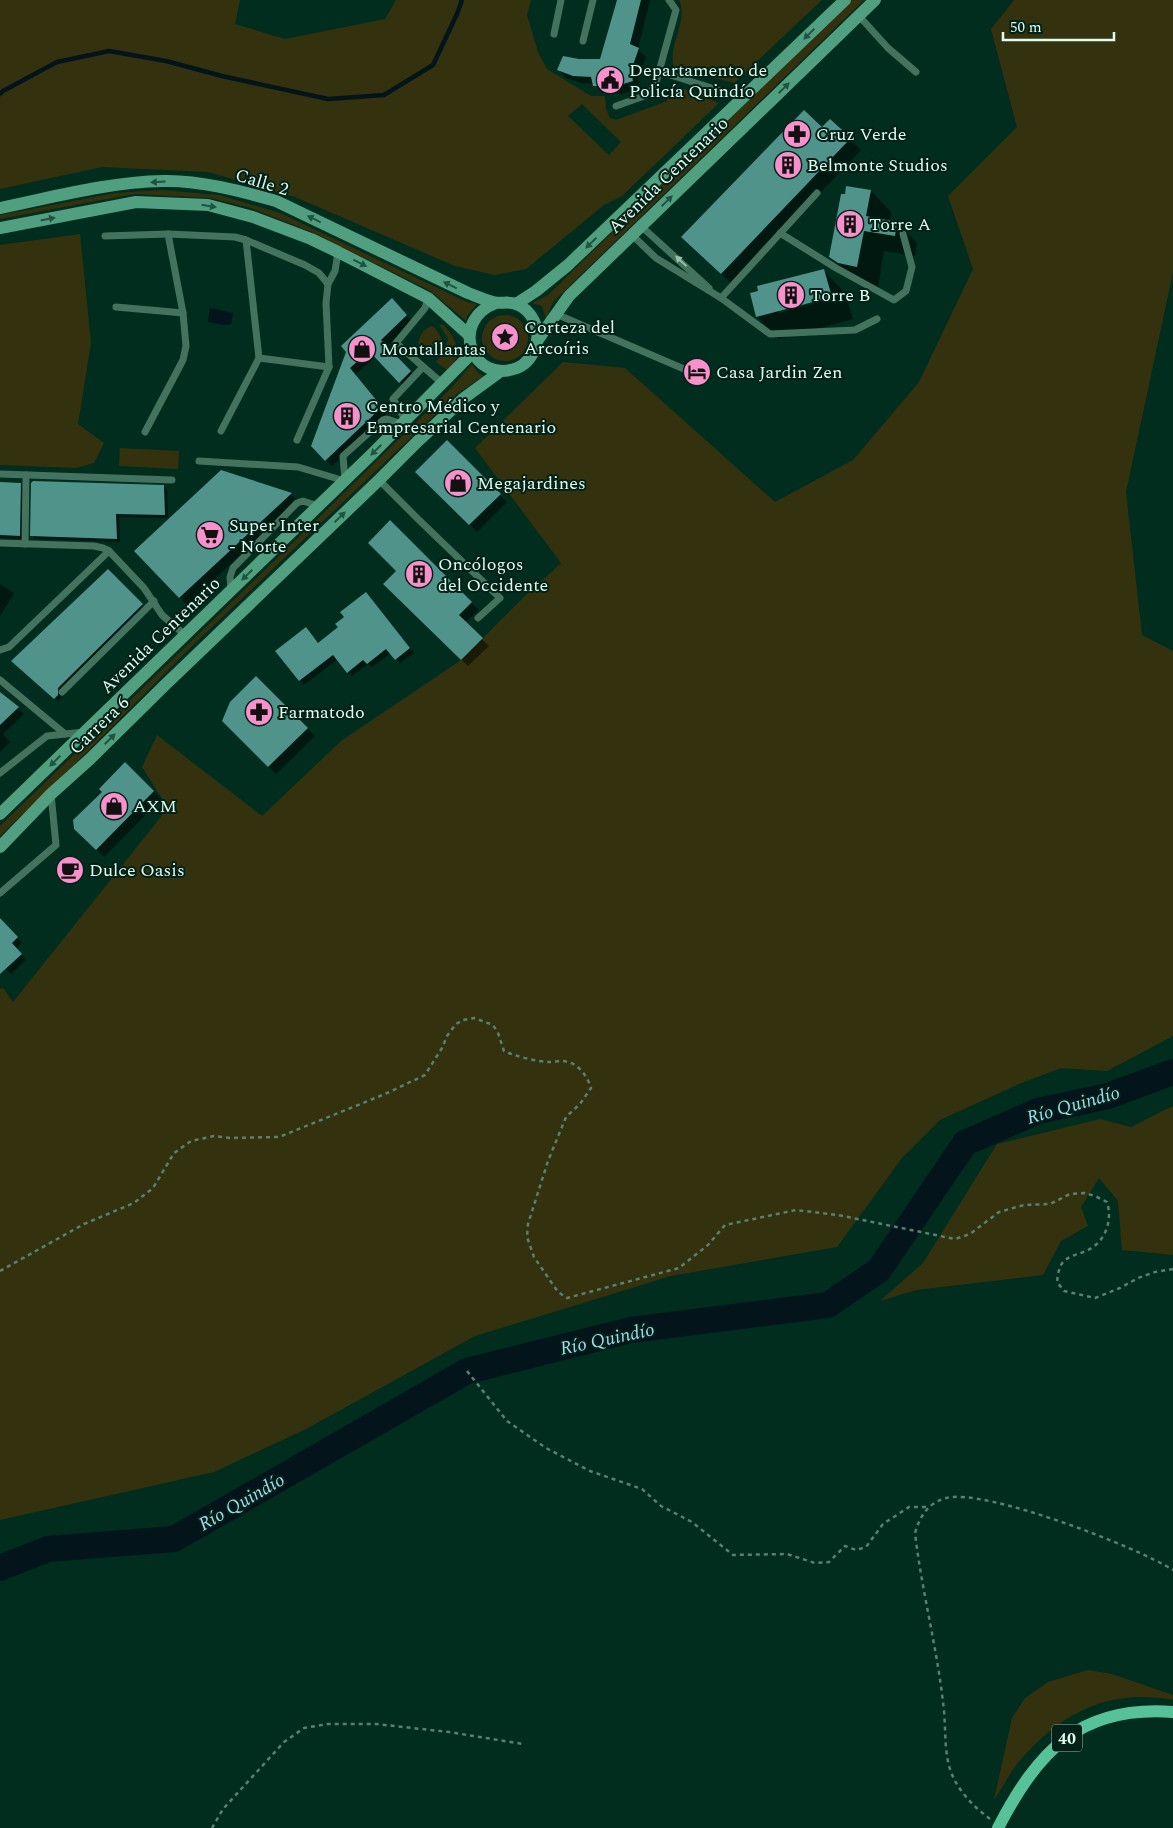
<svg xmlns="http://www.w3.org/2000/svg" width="1173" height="1828" font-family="Spectral,serif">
<rect width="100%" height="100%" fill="#002d1e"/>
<!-- green -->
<g fill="#34320e" fill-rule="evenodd">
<path d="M0,0h240l-5,24 50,15 100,-20 11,-19h135l-4,15 11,37 9,17 44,27h14l1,13 4,9 6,2 51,-19 2,-7 6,1 2,-9 42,17 -97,93 -18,9 -78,64 -31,6 -40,-9 -160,-69 -87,-25 -106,-5 -102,22zM582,104l39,38 -12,13 -41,-39z"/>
<path d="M679,0h143l-88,83 -60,-15c-7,-25 15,-45 5,-68z"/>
<polygon points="850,0 864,0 553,302 546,319 542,306 532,303 548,295"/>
<polygon points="1014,0 1173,0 1173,272 1126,492 1142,635 1173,651 1173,1036 1107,1071 1061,1068 1019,1084 940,1120 902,1158 837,1247 671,1276 475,1336 306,1429 214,1472 0,1520 0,989 3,988 13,1002 168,808 142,767 157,735 262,816 341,741 461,660 526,595 561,563 475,448 563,362 625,368 775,502 853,460 919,382 973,269 948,196 1017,127 991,29"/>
<polygon points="161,190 219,195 280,213 467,302 477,304 467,316 466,321 431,291 309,231 251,208 210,198 134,194 0,219 0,215 115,193"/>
<polygon points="80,234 91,343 78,424 104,443 94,463 76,468 0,465 0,245"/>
<circle cx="505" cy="338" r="23"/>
<path d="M443,324c13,14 22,32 4,46l-11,-8c7,-8 10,-13 12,-24l-9,-13z"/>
<path d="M431,326l3,1c12,15 10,18 -4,30l-11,-8c-2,-11 2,-18 12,-23z"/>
<path d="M472,364l6,9 6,3 -26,17 -135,128 -137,131 -101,102 -85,82v-10c151,-146 303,-292 453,-440z"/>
<polygon points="120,448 179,451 178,469 119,466"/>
<polygon points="1173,1106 1173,1255 1122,1250 1118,1201 1099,1178 1081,1207 1088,1226 1061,1241 1043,1275 916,1290 880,1301 923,1263 997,1144 1100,1119 1131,1127"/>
<path d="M1088,1670l24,4 61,21v5c-66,-12 -114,14 -156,64 -8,11 -15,24 -23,36l18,-82 13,-20 23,-16z"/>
</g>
<!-- water -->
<polygon fill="#04141b" points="210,308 233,313 231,324 225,325 208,322"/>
<!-- shadow -->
<g fill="#0007" fill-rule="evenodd">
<polygon points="618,0 650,0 638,49 646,57 638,79 640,88 622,94 602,93 594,84 582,83 566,78 559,70 579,60 601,60"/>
<polygon points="830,120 861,150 733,285 694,248"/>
<polygon points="871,191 891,212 890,222 897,223 917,243 915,256 884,251 878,287 860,283 851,278 830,257"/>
<path d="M823,270l22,23 8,26 -74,20 -22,-22 3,-25zM837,295l1,2 -59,16v-3z"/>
<polygon points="391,300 412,322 386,347 416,378 406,388 376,356 355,375 387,414 332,466 312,446 347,351"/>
<polygon points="447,442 507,502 477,532 417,472"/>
<polygon points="0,483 20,484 24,487 23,539 0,538"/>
<polygon points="164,486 167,490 168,518 119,517 120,542 35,539 32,535"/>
<polygon points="291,494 298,501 187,605 180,597"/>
<polygon points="390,522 479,610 465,623 489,646 468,666 385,584 398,571"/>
<polygon points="108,570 145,609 61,692 61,698 58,701 13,661"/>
<polygon points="0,584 14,593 0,616"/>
<polygon points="370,598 414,653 400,663 391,653 372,667 368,664 352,676 338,659 304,685 276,651 318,644 340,628"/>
<polygon points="256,677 315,736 276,774 224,721"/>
<polygon points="0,694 24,714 3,734 10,742 0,752"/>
<polygon points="125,764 161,799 104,857 75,828"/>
<polygon points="0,920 22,943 16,949 26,960 11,974 0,962"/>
</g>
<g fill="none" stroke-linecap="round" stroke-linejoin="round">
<!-- stream -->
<polyline stroke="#04141b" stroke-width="4.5" points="0,94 3,91 57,62 109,51 166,61 222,76 328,99 384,95 433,65 457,14 462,0"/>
<!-- river -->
<polyline stroke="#04141b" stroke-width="26" points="0,1568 48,1549 174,1539 467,1371 631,1330 828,1305 879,1270 965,1143 1038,1111 1108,1096 1173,1072"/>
</g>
<!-- building -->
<g fill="#4f938b">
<polygon points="617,0 641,0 630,44 639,48 631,71 633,81 614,87 593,86 591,77 573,76 557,70 563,56 579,59 600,59"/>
<polygon points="804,110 822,127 830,119 851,138 721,274 681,237"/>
<polygon points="846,186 871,190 866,216 897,222 895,236 864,231 857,267 838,263 829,257 841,194 845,194"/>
<polygon points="824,269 832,297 756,317 750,293 758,291 757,286"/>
<polygon points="392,298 407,315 381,340 411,371 399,383 369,351 350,368 382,407 325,461 311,446 346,352 341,346"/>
<polygon points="447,440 501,494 469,525 415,472"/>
<polygon points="221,470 292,493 179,598 134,551"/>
<polygon points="33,481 164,485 165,515 116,514 117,539 30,536 31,483"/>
<polygon points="0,482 21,483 20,536 0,535"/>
<polygon points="390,520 472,602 459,615 483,638 461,660 383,584 396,571 368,543"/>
<polygon points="108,569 143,604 58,688 58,695 54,699 11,661"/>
<polygon points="366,592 410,648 395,660 386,649 367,664 363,660 347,673 333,655 299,681 275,651 306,627 318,643 338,627 335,624 344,617 340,612"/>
<polygon points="256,676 308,728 268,767 222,721 230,702"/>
<polygon points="0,692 19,707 0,725"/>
<polygon points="125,762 154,791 96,850 74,829 73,820 102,792 99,789"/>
<polygon points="0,918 18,937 12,943 22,954 0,974"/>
</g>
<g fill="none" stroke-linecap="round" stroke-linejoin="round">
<!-- path -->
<g stroke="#598071" stroke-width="2.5" stroke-dasharray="4 4" stroke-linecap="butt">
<path d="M0,1271l84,-47 50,-21 19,-15 21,-35 17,-12 23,-5 16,2 49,-1 106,-43 40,-19 17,-27 5,-12 9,-12 7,-4 11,-2 19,7 5,8 6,18c11,5 33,11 46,11 4,0 8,-1 11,-1 16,0 26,14 30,27l-11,16 -14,13 -18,44 -20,63 -1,13 7,20 24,35 9,6 112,-30 29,-23 17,-20 71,-15 42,5 117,24 15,-5 29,-22 25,-7 26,-1 20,-10 14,-1 11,3 12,6c6,19 -2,41 -21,49 -7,3 -14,4 -21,9 -6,5 -7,14 -8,22l7,9 31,7 25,-10 18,-10 17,-6 18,-3"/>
<polyline points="467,1371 507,1421 546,1448 590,1471 642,1489 661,1506 692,1522 733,1555 787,1554 815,1563 829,1562 845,1546 856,1550 866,1547 883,1524 909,1507 928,1507"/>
<path d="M990,1819c-16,-12 -32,-28 -39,-47 -7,-19 -5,-40 -7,-61 -6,-60 -22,-118 -29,-178 5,-17 13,-30 31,-35 39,-10 191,49 227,72"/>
<polyline points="212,1828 223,1809 284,1742 304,1728 328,1724 376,1724 449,1732 523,1744"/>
</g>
<!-- lane -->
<g stroke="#43735f" stroke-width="7">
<polyline points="859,16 888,48 916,72"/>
<polyline points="554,34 561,0"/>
<polyline points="583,41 593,0"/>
<polyline points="658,71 743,98"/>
<polyline points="616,106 647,95 655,86 676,10 669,0"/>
<polyline points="641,226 709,288"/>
<polyline points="780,233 836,268 894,300 906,291 912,267 903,234"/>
<polyline points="632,235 656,258 721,298 770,334 855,330 877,319"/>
<polyline points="105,236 168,234"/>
<polyline points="328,284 319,273 305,265 246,240 259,358 329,367"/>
<polyline points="428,298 425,308 396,343 443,384"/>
<polyline points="721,298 817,193"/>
<polyline points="116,307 183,313"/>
<polyline points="556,314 684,369"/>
<polyline points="406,421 393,399 423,367"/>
<polyline points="221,431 259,358"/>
<polyline points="145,432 183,360 186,346 183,313 168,234 235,237 246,240"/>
<polyline points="297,440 329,367 326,303 328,284 335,271 338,252"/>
<polyline points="199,461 298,467 345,481 343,456 383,420 387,419 402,424"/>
<polyline points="0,474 172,480"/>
<polyline points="379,480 419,520 500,598 478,618"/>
<polyline points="0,543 94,546 103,548 109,551 144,588 162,615 185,635"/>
<polyline points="25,544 26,475"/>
<polyline points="231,591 230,577 233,568 297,503 303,501 318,506"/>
<polyline points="0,650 9,647 109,551"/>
<polyline points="0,680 65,734"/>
<polyline points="62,692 154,601"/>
<polyline points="0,773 47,736 84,732"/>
<polyline points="0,893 56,845 51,794"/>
</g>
<!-- secondary -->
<g stroke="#4f9f80" stroke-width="12">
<path d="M0,208c54,-11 108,-26 163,-27 36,-1 78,10 113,20l192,92c8,3 17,7 25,9 8,2 16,-1 23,2 16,6 25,25 20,41 -3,10 -9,19 -19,23 -45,17 -69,-47 -21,-65"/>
<polyline points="0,228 136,202 208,205 253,217 311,239 338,252 428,298 469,335"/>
<polyline points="516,304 536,291 568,265 845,0"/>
<polyline points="537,341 569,296 875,0"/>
<polyline points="0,814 373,453 472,353"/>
<polyline points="0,847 51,794 90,759 165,685 379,480 418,441 464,398 501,371"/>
</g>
<!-- primary -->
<path stroke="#57c199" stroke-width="12" d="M998,1828c40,-77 82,-123 175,-116"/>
</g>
<!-- one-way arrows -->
<defs><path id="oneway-solid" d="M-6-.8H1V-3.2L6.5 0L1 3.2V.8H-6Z" transform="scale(1.25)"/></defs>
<g fill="#215341">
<use href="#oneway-solid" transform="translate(809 34) rotate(136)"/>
<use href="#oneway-solid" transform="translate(784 88) rotate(-44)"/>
<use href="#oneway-solid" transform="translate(158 182) rotate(177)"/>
<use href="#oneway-solid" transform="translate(667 201) rotate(-44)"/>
<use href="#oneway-solid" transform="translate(209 206) rotate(9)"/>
<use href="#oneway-solid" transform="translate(48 219) rotate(-11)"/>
<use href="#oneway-solid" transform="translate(314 219) rotate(-154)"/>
<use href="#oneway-solid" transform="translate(591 243) rotate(136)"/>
<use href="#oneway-solid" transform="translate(360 263) rotate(27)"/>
<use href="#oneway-solid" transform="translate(450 285) rotate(-154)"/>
<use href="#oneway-solid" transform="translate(376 450) rotate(135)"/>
<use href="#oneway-solid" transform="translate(340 517) rotate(-44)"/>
<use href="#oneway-solid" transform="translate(247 575) rotate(136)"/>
<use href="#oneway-solid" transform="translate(110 739) rotate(-45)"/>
<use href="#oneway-solid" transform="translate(55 761) rotate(136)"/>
</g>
<use fill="#99bfae" href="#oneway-solid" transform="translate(681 261) rotate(-137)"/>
<!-- icons -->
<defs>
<g id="civic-disc" transform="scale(1.4375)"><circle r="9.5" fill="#f890cb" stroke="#032117"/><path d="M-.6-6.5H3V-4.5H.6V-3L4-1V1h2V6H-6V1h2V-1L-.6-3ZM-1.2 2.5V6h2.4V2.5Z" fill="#111"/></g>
<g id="pharmacy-disc" transform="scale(1.4375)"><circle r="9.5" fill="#f890cb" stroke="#032117"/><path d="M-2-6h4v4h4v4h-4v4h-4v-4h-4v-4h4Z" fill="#111"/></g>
<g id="building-disc" transform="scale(1.4375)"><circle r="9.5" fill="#f890cb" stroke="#032117"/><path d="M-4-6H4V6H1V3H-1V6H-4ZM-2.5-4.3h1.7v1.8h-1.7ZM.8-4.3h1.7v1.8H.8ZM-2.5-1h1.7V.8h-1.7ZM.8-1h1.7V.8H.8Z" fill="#111"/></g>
<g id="sight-disc" transform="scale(1.4375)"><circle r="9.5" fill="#f890cb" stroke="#032117"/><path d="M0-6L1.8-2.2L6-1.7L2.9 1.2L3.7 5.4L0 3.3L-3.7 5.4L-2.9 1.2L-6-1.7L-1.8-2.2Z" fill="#111"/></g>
<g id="shop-disc" transform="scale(1.4375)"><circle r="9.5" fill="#f890cb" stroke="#032117"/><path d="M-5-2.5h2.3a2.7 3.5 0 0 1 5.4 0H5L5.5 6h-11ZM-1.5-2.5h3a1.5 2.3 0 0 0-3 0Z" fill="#111"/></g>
<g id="hotel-disc" transform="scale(1.4375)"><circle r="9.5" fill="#f890cb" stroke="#032117"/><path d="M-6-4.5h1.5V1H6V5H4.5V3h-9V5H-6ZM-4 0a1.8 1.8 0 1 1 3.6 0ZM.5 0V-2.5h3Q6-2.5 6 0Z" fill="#111"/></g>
<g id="supermarket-disc" transform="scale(1.4375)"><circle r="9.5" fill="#f890cb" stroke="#032117"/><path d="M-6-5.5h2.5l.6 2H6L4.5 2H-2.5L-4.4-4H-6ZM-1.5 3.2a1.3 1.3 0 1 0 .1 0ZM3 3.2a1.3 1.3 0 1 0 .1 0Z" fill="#111"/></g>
<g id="cafe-disc" transform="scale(1.4375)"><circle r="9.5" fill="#f890cb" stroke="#032117"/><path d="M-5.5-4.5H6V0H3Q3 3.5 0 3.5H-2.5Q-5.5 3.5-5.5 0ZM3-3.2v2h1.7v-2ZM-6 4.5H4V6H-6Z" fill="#111"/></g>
</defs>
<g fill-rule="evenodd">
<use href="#civic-disc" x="610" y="80"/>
<use href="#pharmacy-disc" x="797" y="134"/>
<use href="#building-disc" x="788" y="165"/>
<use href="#building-disc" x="850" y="224"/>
<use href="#building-disc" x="791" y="295"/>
<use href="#sight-disc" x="505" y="337"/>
<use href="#shop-disc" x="362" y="349"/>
<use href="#hotel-disc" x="697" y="372"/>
<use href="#building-disc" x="347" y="416"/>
<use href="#shop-disc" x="458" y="483"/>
<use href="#supermarket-disc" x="210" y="535"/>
<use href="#building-disc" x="419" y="574"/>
<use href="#pharmacy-disc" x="259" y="712"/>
<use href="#shop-disc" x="114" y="806"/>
<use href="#cafe-disc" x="70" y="870"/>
</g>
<g text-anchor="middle" stroke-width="4" stroke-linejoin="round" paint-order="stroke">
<!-- shield labels -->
<rect fill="#032117" stroke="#9dbbae" stroke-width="1" x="1052" y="1724.5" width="30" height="27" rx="4"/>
<g font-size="16" font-weight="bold" fill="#dffdef">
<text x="1067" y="1744">40</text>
</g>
<!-- poi labels -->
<g font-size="18" fill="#dffdef" stroke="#032117" text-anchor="start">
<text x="629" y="76">Departamento de<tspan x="629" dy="21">Policía Quindío</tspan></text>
<text x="816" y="140">Cruz Verde</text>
<text x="807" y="171">Belmonte Studios</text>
<text x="869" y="230">Torre A</text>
<text x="810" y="301">Torre B</text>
<text x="524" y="333">Corteza del<tspan x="524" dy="21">Arcoíris</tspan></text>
<text x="381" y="355">Montallantas</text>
<text x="716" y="378">Casa Jardin Zen</text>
<text x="366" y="412">Centro Médico y<tspan x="366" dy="21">Empresarial Centenario</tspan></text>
<text x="477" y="489">Megajardines</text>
<text x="229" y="531">Super Inter<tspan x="229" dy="21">- Norte</tspan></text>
<text x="438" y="570">Oncólogos<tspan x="438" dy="21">del Occidente</tspan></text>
<text x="278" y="718">Farmatodo</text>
<text x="133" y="812">AXM</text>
<text x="89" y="876">Dulce Oasis</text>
</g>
<!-- street labels -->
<g font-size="18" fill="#dffdef" stroke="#032117">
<text transform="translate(668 175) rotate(-44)" y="6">Avenida Centenario</text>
<text transform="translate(262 182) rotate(17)" y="6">Calle 2</text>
<text transform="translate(160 635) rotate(-44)" y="6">Avenida Centenario</text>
<text transform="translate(99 725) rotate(-44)" y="6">Carrera 6</text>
</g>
<!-- water labels -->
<g font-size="19" font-style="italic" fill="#a1d9f1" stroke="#032117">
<text transform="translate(1073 1104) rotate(-16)" y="7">Río Quindío</text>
<text transform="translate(607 1338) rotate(-12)" y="7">Río Quindío</text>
<text transform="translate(241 1501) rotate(-30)" y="7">Río Quindío</text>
</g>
</g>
<!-- scale -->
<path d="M1003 32v8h111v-8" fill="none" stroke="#dffdef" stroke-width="2.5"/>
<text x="1010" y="32" font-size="15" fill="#dffdef" stroke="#032117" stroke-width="4" paint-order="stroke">50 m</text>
</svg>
